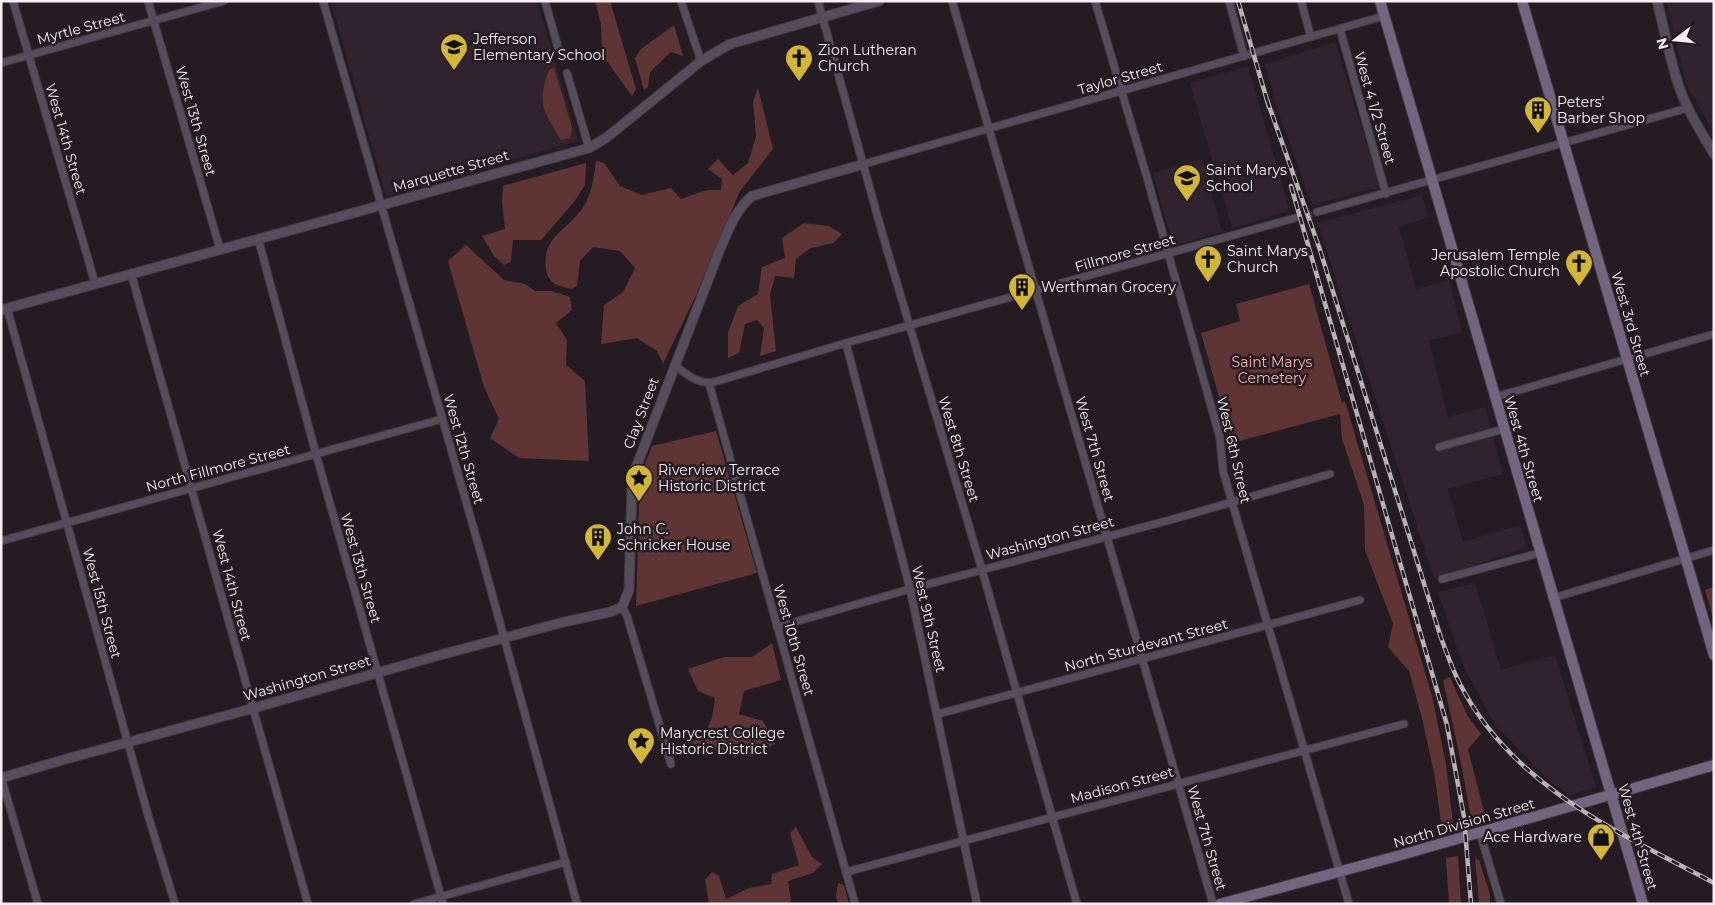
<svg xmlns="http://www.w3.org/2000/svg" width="1715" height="905" font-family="Montserrat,sans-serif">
<rect width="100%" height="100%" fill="#241c22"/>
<!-- built -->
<g fill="#31232e">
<polygon points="331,1 537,1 578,141 386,196"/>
<polygon points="1666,1 1714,1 1714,133 1686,83"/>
<polygon points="1335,42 1380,187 1312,205 1277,108 1265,64"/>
<polygon points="1248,66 1290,211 1232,228 1190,83"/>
<polygon points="1202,159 1222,232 1173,246 1153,173"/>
<polygon points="1422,195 1428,217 1399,227 1416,289 1449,280 1462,332 1429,341 1448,417 1485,407 1503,474 1448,489 1463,542 1520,525 1527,548 1434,578 1318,223"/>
<polygon points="1475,583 1501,670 1555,655 1596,787 1570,795 1550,782 1496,726 1464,668 1438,592"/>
</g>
<!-- green -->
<g fill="#5e3534">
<polygon points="595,1 610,1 636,89 632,96 602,54 601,24"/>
<polygon points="674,25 683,56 671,52 650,72 648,87 644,90 635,58 641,49"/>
<path d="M554,68l18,59 -2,11 -9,2c-17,-29 -25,-36 -12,-70z"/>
<path d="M758,88l15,61 -33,42 -44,104 -33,69 -6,-13 -20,-13 -36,6 3,-39 19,-13 12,-24 -15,-17 -27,-4 -13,14 -3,25 -5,3c-11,-2 -24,-5 -26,-19 -5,-34 22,-39 38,-64 8,-14 10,-29 12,-45l8,2 16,23 22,9 29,-7 10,11 26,-9h14l1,-11 -14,-10 10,-10 15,16 15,-12 8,-26 -3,-35z"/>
<polygon points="586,163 585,185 574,202 541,240 513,240 511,262 504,265 494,256 482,236 505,229 502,202 503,186"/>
<polygon points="804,223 829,226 842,234 833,243 811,248 796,259 794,278 775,276 770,295 776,351 760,356 764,328 757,320 745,324 739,353 728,358 728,333 738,306 758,294 762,267 785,258 782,238"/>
<polygon points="466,245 504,280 525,284 535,291 551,291 570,297 572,310 556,323 567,340 566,365 585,381 589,461 519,458 490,438 499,419 484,387 448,261"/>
<polygon points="1309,284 1342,403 1345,401 1432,696 1446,764 1453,824 1442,831 1435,778 1422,718 1409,671 1388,647 1393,624 1365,550 1364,505 1342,439 1340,414 1232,443 1201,333 1240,321 1236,304"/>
<polygon points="716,431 757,573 636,606 640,477 652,446"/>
<polygon points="1714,587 1714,621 1705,590"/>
<polygon points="772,643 781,680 744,691 739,714 763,721 775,744 752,757 689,744 704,735 712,718 715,698 698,691 688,669 724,657 752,657"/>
<polygon points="1450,677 1467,715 1481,734 1468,749 1485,816 1472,823 1459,753 1443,680"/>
<polygon points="796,827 812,857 822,864 813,873 788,881 791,901 789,904 709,904 705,880 712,872 719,876 726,899 749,888 771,884 772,874 799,865 790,833"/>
<polygon points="1458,856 1461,904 1449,904 1446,858"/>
<polygon points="1475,858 1479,860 1490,894 1490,904 1479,904"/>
<polygon points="838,883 844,885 849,904 838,904 836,896"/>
</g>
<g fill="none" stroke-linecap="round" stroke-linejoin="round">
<!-- minor-tunnel -->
<polyline stroke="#443c42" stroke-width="7" stroke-dasharray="7 3.5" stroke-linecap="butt" points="1295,218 1317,212"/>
<!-- minor casing -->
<g stroke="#413a3f" stroke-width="9">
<g id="minor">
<polyline points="13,1 95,283"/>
<polyline points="148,1 220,249"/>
<polyline points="323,1 483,561 577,904"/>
<polyline points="545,1 559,51"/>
<polyline points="681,1 701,61"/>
<polyline points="818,1 883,236 982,570 1077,904"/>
<polyline points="952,1 1213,904"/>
<polyline points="1095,1 1146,174 1220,438 1223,471 1349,904"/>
<polyline points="1229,1 1244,56"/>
<polyline points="1301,1 1311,37"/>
<polyline points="1340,29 1386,194"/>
<polyline points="1,63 224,1"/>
<polyline points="567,73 589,148"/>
<polyline points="864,164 1384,16"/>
<polyline points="1317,212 1688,108"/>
<polyline points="258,238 316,454 443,904"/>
<polyline points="131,273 308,904"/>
<polyline points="7,308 148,815 175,904"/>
<polyline points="846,343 910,589 977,904"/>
<path d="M674,365c13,9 24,20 40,17l132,-39 449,-125"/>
<polyline points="709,383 855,904"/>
<polyline points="1495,397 1714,334"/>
<polyline points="1439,447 1504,429"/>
<polyline points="1,541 442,419"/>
<polyline points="1442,579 1540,553"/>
<polyline points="1553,598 1714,550"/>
<polyline points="622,607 627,616 671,764"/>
<polyline points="777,627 910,589 1170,520 1330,474"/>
<polyline points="938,714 1360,600"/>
<polyline points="1,777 38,904"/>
<polyline points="1480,833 1501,904"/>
<polyline points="846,872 1404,724"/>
<polyline points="414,904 566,862"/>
</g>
</g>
<!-- tertiary casing -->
<g stroke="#413a3f" stroke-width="11">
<g id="tertiary">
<path d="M1657,1c8,30 13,62 24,91 8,22 21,41 33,62"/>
<polyline points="1,310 589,148 606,138 701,61 730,44 879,1"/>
<path d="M1,778l65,-19 188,-51 186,-53 124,-33 46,-10 12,-5 7,-17 3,-101 3,-19 85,-221c8,-18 16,-40 32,-53l112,-32"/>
</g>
</g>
<!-- secondary casing -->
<g stroke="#413a3f" stroke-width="12">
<g id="secondary">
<polyline points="1380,1 1643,904"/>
<polyline points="1522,1 1714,655"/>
<polyline points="1220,904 1401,855 1714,765"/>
</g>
</g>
<!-- minor -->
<use href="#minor" stroke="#554c5c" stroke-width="7"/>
<!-- tertiary -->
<use href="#tertiary" stroke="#554c5c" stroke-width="9"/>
<!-- secondary -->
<use href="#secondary" stroke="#73657f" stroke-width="10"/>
<!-- rail casing -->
<g stroke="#b8b1b6" stroke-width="4.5">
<g id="rail">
<polyline points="1238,1 1269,107"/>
<path d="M1267,100l53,150 121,388c6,15 11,31 19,46 52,102 158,148 254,199"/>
<polyline points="1291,186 1447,725 1464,817 1471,904"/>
</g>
</g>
<!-- rail -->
<use href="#rail" stroke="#241c22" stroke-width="2.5" stroke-dasharray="8" stroke-linecap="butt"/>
</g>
<!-- icons -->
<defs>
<g id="school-pin" transform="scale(1.4375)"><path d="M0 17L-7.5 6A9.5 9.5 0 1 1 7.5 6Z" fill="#d4b635" stroke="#241c22"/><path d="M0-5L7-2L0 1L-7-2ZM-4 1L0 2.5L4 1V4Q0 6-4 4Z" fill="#111"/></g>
<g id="church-pin" transform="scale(1.4375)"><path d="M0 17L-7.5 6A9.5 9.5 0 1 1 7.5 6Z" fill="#d4b635" stroke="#241c22"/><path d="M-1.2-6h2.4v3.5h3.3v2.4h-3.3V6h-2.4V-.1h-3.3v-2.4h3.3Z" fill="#111"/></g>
<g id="building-pin" transform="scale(1.4375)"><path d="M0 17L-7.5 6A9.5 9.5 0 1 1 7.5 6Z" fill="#d4b635" stroke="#241c22"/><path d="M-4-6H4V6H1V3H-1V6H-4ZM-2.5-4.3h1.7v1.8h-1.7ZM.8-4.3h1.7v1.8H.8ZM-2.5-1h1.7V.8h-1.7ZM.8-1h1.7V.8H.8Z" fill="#111"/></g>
<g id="sight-pin" transform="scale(1.4375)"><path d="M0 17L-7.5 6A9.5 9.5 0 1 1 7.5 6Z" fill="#d4b635" stroke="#241c22"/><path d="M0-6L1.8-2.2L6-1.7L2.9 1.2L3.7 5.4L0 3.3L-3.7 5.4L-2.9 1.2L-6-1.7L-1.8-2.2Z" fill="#111"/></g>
<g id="shop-pin" transform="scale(1.4375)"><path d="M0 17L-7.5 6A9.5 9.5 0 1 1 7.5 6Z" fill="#d4b635" stroke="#241c22"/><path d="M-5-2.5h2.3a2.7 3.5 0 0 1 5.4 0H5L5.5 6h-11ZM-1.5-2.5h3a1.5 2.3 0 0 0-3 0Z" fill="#111"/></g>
</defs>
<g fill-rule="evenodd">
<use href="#school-pin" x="454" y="47"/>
<use href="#church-pin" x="799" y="58"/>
<use href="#building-pin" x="1538" y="110"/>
<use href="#school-pin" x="1187" y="178"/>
<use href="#church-pin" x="1208" y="259"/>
<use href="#church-pin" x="1579" y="263"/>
<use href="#building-pin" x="1022" y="287"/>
<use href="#sight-pin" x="639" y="478"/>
<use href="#building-pin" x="598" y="537"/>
<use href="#sight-pin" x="641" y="741"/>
<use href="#shop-pin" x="1601" y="837"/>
</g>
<g text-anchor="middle" stroke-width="5" stroke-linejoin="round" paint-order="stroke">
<!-- street labels -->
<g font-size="14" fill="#f6eff4" stroke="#241c22">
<text transform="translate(81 28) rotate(-15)" y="5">Myrtle Street</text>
<text transform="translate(1120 78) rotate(-16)" y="5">Taylor Street</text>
<text transform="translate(1375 108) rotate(74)" y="5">West 4 1/2 Street</text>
<text transform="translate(196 121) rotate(74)" y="5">West 13th Street</text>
<text transform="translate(66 139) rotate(74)" y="5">West 14th Street</text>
<text transform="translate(451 171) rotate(-16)" y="5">Marquette Street</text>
<text transform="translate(1125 253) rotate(-16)" y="5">Fillmore Street</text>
<text transform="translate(1631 324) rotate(74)" y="5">West 3rd Street</text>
<text transform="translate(641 413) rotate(-69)" y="5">Clay Street</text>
<text transform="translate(464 449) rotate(74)" y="5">West 12th Street</text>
<text transform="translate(959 449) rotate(73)" y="5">West 8th Street</text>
<text transform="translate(1095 449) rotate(74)" y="5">West 7th Street</text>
<text transform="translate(1524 449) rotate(74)" y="5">West 4th Street</text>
<text transform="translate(1234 450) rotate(77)" y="5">West 6th Street</text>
<text transform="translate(218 468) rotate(-15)" y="5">North Fillmore Street</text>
<text transform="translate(1050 538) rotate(-15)" y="5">Washington Street</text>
<text transform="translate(361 568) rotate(74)" y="5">West 13th Street</text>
<text transform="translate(232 585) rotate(75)" y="5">West 14th Street</text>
<text transform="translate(102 603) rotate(75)" y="5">West 15th Street</text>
<text transform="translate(929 619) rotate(77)" y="5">West 9th Street</text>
<text transform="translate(794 640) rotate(74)" y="5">West 10th Street</text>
<text transform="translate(1146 645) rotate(-15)" y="5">North Sturdevant Street</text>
<text transform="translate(307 678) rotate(-16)" y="5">Washington Street</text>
<text transform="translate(1122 785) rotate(-15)" y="5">Madison Street</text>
<text transform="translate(1464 823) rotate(-16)" y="5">North Division Street</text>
<text transform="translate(1638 837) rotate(74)" y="5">West 4th Street</text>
<text transform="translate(1207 838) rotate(74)" y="5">West 7th Street</text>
</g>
<!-- poi labels -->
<g font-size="14" fill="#f6eff4" stroke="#241c22" text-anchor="start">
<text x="473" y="44">Jefferson<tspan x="473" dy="16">Elementary School</tspan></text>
<text x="818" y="55">Zion Lutheran<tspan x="818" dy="16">Church</tspan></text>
<text x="1557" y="107">Peters'<tspan x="1557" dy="16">Barber Shop</tspan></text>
<text x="1206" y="175">Saint Marys<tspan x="1206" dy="16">School</tspan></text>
<text x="1227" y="256">Saint Marys<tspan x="1227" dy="16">Church</tspan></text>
<text x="1560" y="260" text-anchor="end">Jerusalem Temple<tspan x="1560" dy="16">Apostolic Church</tspan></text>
<text x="1041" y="292">Werthman Grocery</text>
<text x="658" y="475">Riverview Terrace<tspan x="658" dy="16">Historic District</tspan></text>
<text x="617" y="534">John C.<tspan x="617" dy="16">Schricker House</tspan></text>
<text x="660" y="738">Marycrest College<tspan x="660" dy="16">Historic District</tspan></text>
<text x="1582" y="842" text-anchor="end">Ace Hardware</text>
</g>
<!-- park labels -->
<g font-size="14" fill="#fdafab" stroke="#241c22">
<text x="1272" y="367">Saint Marys<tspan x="1272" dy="16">Cemetery</tspan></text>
</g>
</g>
<!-- border -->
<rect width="1715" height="905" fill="none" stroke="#f6eff4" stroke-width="5"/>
<!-- north arrow -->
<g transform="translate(1675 40) rotate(254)" stroke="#241c22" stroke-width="4" paint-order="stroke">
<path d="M0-4L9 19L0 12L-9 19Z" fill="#f6eff4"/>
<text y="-8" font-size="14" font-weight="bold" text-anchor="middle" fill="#f6eff4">N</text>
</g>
</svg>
